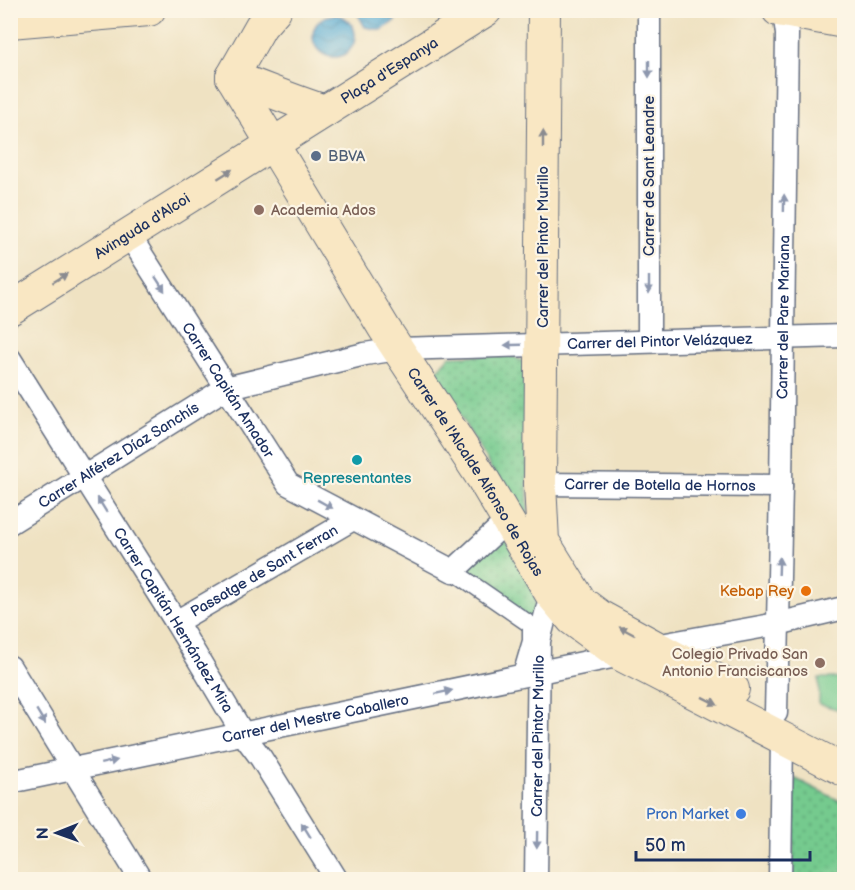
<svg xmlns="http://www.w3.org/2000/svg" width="855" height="890" font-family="'Balsamiq Sans',sans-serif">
<defs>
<pattern id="grass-dots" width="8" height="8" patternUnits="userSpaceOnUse" patternTransform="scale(1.5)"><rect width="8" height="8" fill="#75ca8e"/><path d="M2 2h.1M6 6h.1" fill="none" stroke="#5fa477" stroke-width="1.8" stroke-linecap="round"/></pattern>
<pattern id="water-waves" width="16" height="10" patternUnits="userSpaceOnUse" patternTransform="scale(1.5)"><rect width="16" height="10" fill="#58acd4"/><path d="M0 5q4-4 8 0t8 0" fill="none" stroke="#488caf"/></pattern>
</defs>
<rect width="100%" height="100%" fill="#fcf5e5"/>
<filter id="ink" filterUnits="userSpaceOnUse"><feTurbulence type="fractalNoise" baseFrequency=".0167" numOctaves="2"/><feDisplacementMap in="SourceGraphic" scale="12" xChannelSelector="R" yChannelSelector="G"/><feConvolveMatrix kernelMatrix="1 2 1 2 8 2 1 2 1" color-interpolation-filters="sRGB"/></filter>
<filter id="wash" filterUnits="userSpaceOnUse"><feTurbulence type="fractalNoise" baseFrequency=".008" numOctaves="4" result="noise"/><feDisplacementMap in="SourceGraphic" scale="24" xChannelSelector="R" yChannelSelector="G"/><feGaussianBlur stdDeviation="1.35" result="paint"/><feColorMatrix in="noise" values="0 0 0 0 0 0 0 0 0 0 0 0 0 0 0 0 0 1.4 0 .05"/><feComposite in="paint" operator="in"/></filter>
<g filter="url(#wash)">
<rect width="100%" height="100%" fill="#efe2c2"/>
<!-- grass -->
<g fill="url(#grass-dots)" stroke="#487c76" stroke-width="1.5">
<polygon points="511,355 526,363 528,521 523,523 435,373 450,356"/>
<polygon points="502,531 537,595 531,625 458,575"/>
<polygon points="794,778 844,803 844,878 793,879"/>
</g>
<!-- pitch -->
<polygon fill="#75ca8e" stroke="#487c76" stroke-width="1.5" points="819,678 844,678 844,711 819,704"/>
<!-- water -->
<g fill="url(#water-waves)" stroke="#3a6e99" stroke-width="1.5">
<polygon points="356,11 356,10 398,11 395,21 381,30 365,27"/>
<circle cx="334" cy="36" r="21"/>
</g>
</g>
<g filter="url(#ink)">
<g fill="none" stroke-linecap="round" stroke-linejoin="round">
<!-- pedestrian casing -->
<g stroke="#656e81" stroke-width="19">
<polyline id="pedestrian" points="453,571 531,625 531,641 521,675"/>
</g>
<!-- minor casing -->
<g stroke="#656e81" stroke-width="25">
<g id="minor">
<polyline points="649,10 649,341"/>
<path id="s1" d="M129,235l159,249 165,87 55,-51"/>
<path id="s2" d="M10,359l166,263 67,112 18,24 76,122"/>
<path id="s3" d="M540,484l241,2"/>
<path id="s4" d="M10,523l216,-135 139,-34 33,-5 446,-13"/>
<path id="s5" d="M176,622l177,-103"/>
<polyline points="655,646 777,624 844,608"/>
<polyline points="10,667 141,880"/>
<path id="s6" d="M776,713l5,-227 6,-452 -3,-23"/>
<path id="s7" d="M10,782l611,-127"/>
<path id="s8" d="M536,880l3,-239 12,-47"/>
<polyline points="780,880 782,738"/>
</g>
</g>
<!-- secondary casing -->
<g stroke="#656e81" stroke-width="34">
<g id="secondary">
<polyline points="544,10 540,484 543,541 581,602 601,617 733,689"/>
<polyline points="778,10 844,22"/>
<polyline points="10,22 149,10"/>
<path id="s9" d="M232,77l152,251 99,151 68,115 21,25 49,36 223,115"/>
<path d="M232,77c31,11 61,24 93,34"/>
<polyline points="232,77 261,26 275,10"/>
<path id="s10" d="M10,309l476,-299"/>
</g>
</g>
<!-- pedestrian -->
<use href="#pedestrian" stroke="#fff" stroke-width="16"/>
<!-- minor -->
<use href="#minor" stroke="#fff" stroke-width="22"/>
<!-- secondary -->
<use href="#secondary" stroke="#f9e7c3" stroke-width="32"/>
</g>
<!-- one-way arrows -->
<defs><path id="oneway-solid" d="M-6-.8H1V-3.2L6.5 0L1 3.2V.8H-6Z" transform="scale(1.5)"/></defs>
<g fill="#8d97ae">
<use href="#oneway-solid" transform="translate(649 69) rotate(90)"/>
<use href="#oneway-solid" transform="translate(784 203) rotate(-89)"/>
<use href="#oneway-solid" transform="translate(160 284) rotate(57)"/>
<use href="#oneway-solid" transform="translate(649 285) rotate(90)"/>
<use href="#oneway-solid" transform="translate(513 345) rotate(178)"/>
<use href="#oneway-solid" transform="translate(325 504) rotate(29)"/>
<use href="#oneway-solid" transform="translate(102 505) rotate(-122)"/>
<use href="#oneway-solid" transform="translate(779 566) rotate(-88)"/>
<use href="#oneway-solid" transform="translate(444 692) rotate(-12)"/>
<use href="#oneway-solid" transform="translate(41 717) rotate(59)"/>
<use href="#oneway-solid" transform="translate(109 762) rotate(-12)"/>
<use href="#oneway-solid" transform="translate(306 830) rotate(-122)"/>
<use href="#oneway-solid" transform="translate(537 840) rotate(91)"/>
</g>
<g fill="#8a8b90">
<use href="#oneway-solid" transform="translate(543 139) rotate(-90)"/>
<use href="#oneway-solid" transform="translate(225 174) rotate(-32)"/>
<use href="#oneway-solid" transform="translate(60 278) rotate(-32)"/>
<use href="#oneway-solid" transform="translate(627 631) rotate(-152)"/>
<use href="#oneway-solid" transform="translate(710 701) rotate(27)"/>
</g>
</g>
<!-- markers -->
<circle fill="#5c6f8a" stroke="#fcf5e5" stroke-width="2" cx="316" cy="156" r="6"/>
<g fill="#8d6e63" stroke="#fcf5e5" stroke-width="2">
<circle cx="259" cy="210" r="6"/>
<circle cx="820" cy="663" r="6"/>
</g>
<circle fill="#0f9aa8" stroke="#fcf5e5" stroke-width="2" cx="357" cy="460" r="6"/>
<circle fill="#e8710a" stroke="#fcf5e5" stroke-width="2" cx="806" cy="591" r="6"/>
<circle fill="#3f7fe0" stroke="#fcf5e5" stroke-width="2" cx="741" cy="814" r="6"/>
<g text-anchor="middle" stroke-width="4.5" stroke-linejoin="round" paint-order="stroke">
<!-- street labels -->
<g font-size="15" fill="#1b2f5e" stroke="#fcf5e5">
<text dy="5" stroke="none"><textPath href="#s10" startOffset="448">Plaça d'Espanya</textPath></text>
<text transform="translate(649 176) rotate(-90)" y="5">Carrer de Sant Leandre</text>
<text dy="5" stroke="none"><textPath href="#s10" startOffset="156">Avinguda d'Alcoi</textPath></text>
<text transform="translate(543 247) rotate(-90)" y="5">Carrer del Pintor Murillo</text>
<text dy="5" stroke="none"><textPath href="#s6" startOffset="396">Carrer del Pare Mariana</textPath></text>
<text dy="5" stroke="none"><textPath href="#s4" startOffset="693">Carrer del Pintor Velázquez</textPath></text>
<text dy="5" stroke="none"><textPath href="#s1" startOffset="184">Carrer Capitán Amador</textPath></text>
<text dy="5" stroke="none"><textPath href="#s4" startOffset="128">Carrer Alférez Díaz Sanchís</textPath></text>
<text dy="5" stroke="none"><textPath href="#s9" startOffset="464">Carrer de l'Alcalde Alfonso de Rojas</textPath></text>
<text dy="5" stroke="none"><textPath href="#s3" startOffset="120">Carrer de Botella de Hornos</textPath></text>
<text dy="5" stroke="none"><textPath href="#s5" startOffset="102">Passatge de Sant Ferran</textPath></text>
<text dy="5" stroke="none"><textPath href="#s2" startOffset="308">Carrer Capitán Hernández Mira</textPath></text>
<text dy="5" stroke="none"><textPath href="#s7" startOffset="312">Carrer del Mestre Caballero</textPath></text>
<text dy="5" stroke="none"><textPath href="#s8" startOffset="144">Carrer del Pintor Murillo</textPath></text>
</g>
<!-- service labels -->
<g font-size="15" fill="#4e5e75" stroke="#fcf5e5" text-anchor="start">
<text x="328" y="161">BBVA</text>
</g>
<!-- education labels -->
<g font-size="15" fill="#785e54" stroke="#fcf5e5" text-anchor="start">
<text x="271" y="215">Academia Ados</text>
<text x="808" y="659" text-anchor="end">Colegio Privado San<tspan x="808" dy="17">Antonio Franciscanos</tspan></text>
</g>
<!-- culture labels -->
<g font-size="15" fill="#0d838f" stroke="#fcf5e5">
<text x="357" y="483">Representantes</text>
</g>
<!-- food labels -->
<g font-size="15" fill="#c56008" stroke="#fcf5e5" text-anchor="end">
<text x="794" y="596">Kebap Rey</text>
</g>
<!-- shop labels -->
<g font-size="15" fill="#366cbe" stroke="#fcf5e5" text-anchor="end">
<text x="729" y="819">Pron Market</text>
</g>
</g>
<!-- margin -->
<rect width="855" height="890" fill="none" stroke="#fcf5e5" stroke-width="36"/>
<!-- north arrow -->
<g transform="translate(57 833) rotate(269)" stroke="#fcf5e5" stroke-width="4.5" paint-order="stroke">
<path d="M0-4.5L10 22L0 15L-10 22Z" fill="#1b2f5e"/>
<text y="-9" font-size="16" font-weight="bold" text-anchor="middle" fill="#1b2f5e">N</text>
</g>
<!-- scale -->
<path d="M636 851v9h174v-9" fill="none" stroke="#1b2f5e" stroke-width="3"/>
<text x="645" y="851" font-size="18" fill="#1b2f5e" stroke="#fcf5e5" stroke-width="4.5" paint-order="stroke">50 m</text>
</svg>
